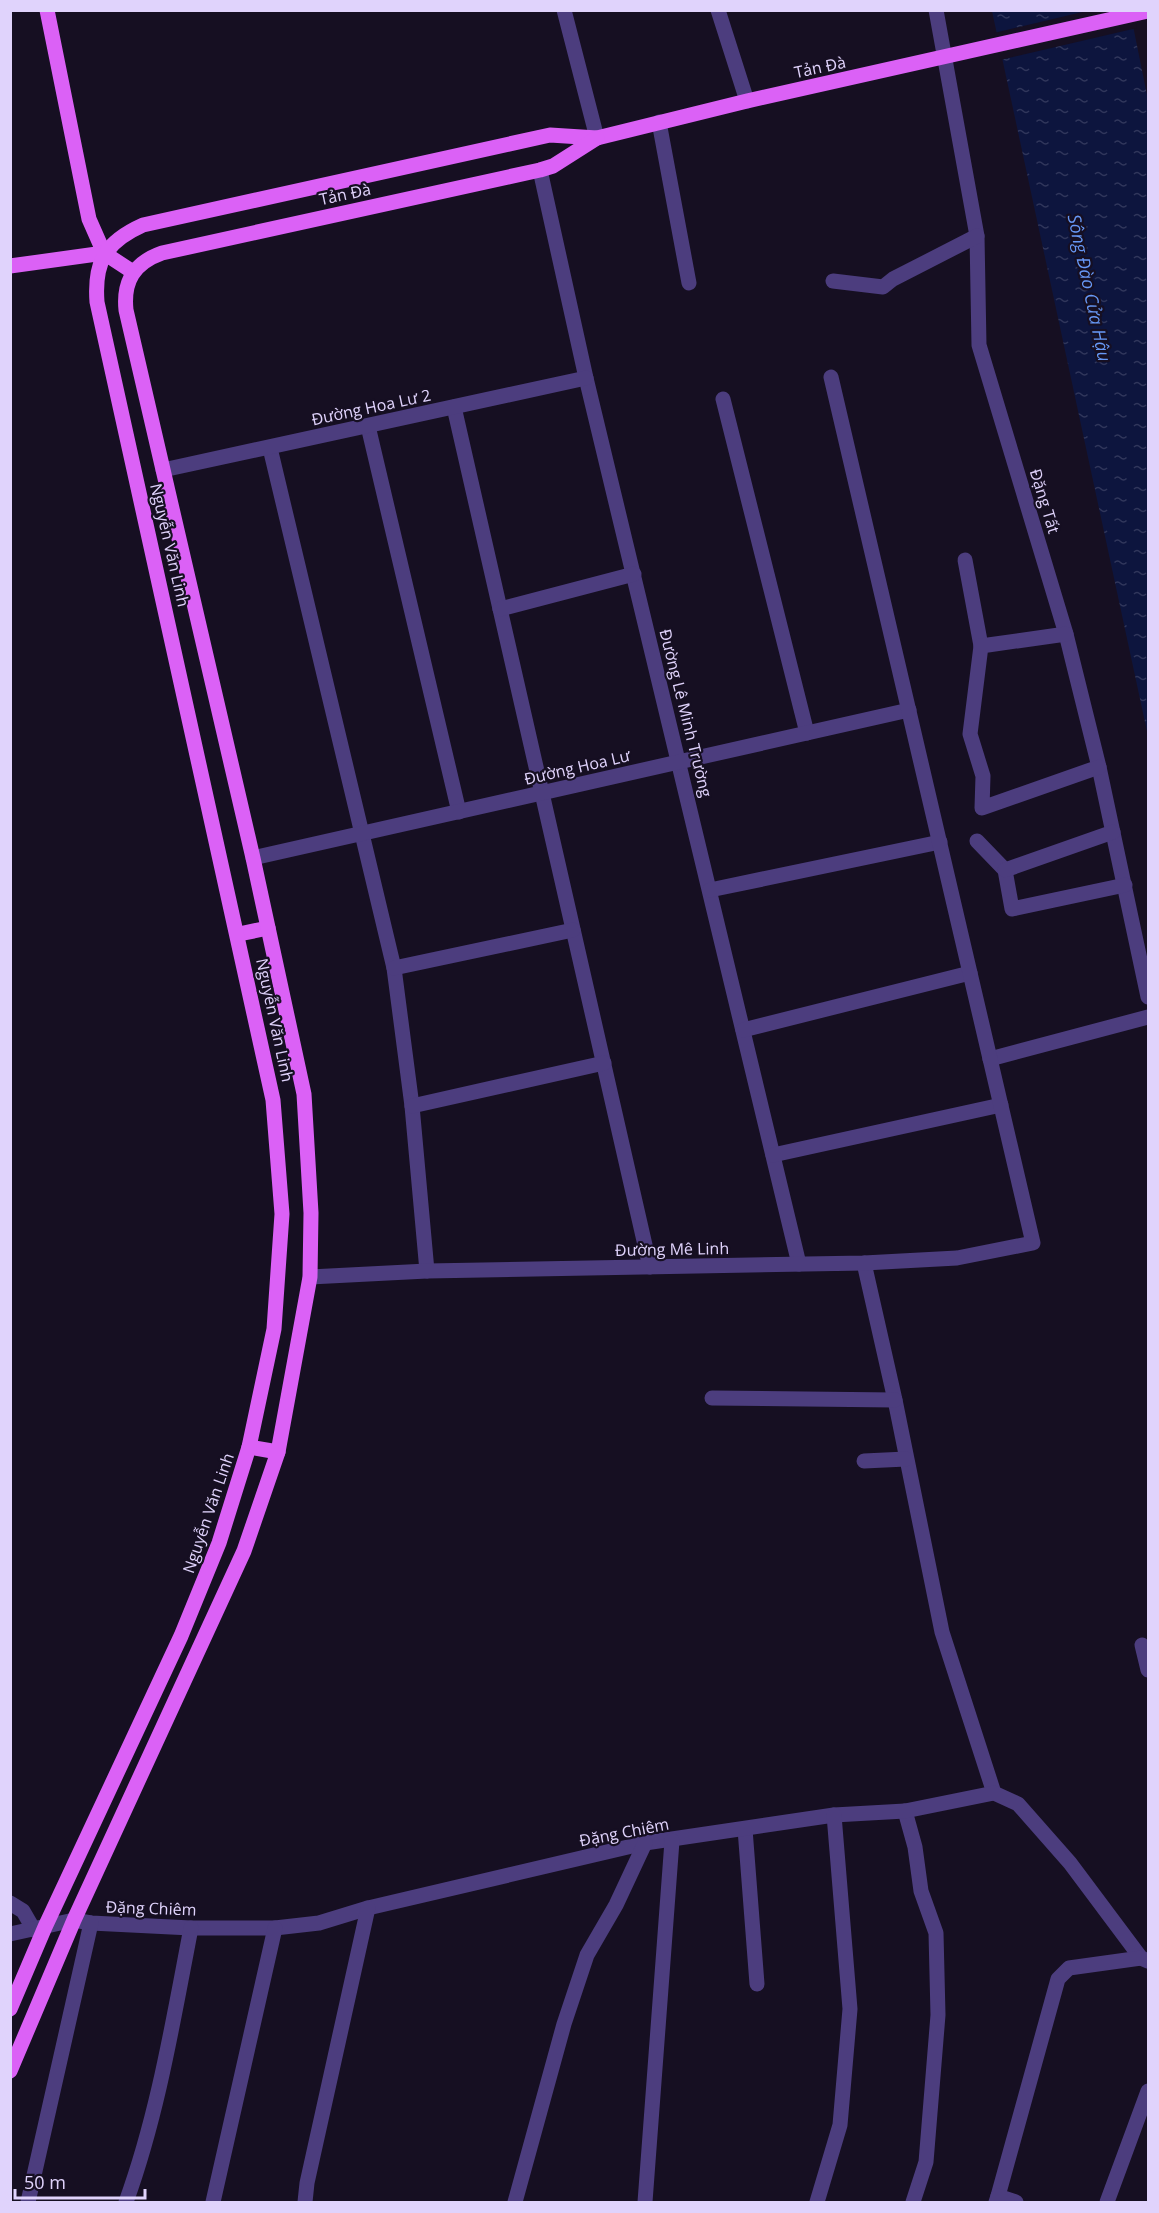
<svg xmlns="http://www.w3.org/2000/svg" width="1159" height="2213" font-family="'Open Sans',sans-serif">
<defs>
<pattern id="water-ripples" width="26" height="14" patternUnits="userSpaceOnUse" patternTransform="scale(1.5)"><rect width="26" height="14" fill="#0d153e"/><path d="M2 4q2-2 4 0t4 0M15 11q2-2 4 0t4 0" fill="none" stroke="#30365b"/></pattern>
</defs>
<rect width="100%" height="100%" fill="#160f22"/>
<!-- water -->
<polygon fill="url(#water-ripples)" points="992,11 1130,11 1148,100 1148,736"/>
<!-- pier -->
<polygon fill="#160f22" points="1091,10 1133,10 1137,28 1000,60 994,33"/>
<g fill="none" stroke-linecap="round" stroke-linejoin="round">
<!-- minor -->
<g stroke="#4c3d7e" stroke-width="15">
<polyline points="564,10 597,138"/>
<polyline points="718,10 747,101"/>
<polyline points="936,10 977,236 979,345 1066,634 1099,767 1148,997"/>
<polyline points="659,122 689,283"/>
<polyline points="540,170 586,378 799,1264"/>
<polyline points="833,281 883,287 893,279 977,236"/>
<polyline points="723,399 807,733"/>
<polyline points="454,407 650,1267"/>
<polyline points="368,426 459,812"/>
<polyline points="270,448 394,968 412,1106 427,1271"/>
<polyline points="163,470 586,378"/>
<polyline points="965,560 981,646"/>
<polyline points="500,609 634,574"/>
<polyline points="1066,634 981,646 970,734 983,776 982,808 1099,767"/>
<polyline points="977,841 1005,870 1012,909 1125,885"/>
<polyline points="253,858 909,710"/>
<polyline points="1005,870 1113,832"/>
<polyline points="710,890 940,842"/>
<polyline points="394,968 573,930"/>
<polyline points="743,1030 970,973"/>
<polyline points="990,1059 1148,1017"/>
<polyline points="412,1106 604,1063"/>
<polyline points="773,1155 1001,1105"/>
<polyline points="864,1263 895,1400 942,1632 994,1793"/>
<polyline points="310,1277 427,1271 864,1263 957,1258 1033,1243 831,377"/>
<polyline points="712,1398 895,1400"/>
<polyline points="864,1461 906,1459"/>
<polyline points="1142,1645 1148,1670"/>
<polyline points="905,1811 915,1847 921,1891 936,1933 938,2015 926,2162 913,2202"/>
<polyline points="745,1829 757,1984"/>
<polyline points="10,1903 23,1911 34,1930"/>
<polyline points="10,1934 74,1920 91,1923 191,1928 275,1928 319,1923 368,1908 645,1843 834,1815 905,1811 994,1793 1018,1804 1070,1863 1141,1958 1148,1961"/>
<polyline points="998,2196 1058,1979 1069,1968 1141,1958"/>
<polyline points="28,2202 91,1923"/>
<path d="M126,2202c32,-88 47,-181 65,-274"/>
<polyline points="213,2202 275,1928"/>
<polyline points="305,2202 307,2183 368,1908"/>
<polyline points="515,2202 564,2024 587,1955 616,1905 645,1843"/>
<polyline points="645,2202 672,1841"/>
<polyline points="817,2202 840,2125 850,2009 834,1815"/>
<polyline points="996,2202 998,2196 1016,2202"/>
<polyline points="1107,2202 1148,2091"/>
</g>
<!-- major -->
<g stroke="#db61f6" stroke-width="15">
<polyline points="47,10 89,219 104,253"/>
<polyline points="10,266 104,253 133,272"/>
<polyline points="239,934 268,928"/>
<polyline points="249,1447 278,1452"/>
<path d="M10,2009l35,-82 136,-291 38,-93 30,-96 25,-118 8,-115 -9,-114 -176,-798c-3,-40 8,-60 46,-77l407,-90 47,3 150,-37 401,-90"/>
<path d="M10,2071l64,-151 170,-369 34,-99 32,-175 1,-64 -7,-119 -51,-236 -127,-548c-3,-29 8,-47 36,-57l378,-83 13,-4 44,-28"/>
</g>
</g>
<g text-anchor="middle" stroke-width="4.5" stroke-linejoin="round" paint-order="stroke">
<!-- street labels -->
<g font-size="16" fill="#e0d3fc" stroke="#160f22">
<text transform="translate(820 67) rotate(-12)" y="6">Tản Đà</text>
<text transform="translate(345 194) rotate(-12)" y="6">Tản Đà</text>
<text transform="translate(371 407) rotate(-12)" y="6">Đường Hoa Lư 2</text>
<text transform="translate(1045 501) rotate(73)" y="6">Đặng Tất</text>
<text transform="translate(170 545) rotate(77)" y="6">Nguyễn Văn Linh</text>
<text transform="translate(686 713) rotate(76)" y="6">Đường Lê Minh Trường</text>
<text transform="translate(577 767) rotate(-13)" y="6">Đường Hoa Lư</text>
<text transform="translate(275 1020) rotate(78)" y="6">Nguyễn Văn Linh</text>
<text transform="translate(672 1249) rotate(-1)" y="6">Đường Mê Linh</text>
<text transform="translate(208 1513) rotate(-71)" y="6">Nguyễn Văn Linh</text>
<text transform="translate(624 1832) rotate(-11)" y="6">Đặng Chiêm</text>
<text transform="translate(151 1908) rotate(2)" y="6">Đặng Chiêm</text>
</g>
<!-- water labels -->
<g font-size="18" font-style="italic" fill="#6798f6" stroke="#160f22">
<text transform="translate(1089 288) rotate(78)" y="6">Sông Đào Cửa Hậu</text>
</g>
</g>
<!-- border -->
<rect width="1159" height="2213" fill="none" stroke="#e0d3fc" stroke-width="24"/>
<!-- scale -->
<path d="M15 2189v9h130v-9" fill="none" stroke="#e0d3fc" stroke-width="3"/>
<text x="24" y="2189" font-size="18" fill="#e0d3fc" stroke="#160f22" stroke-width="4.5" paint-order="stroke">50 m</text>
</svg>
